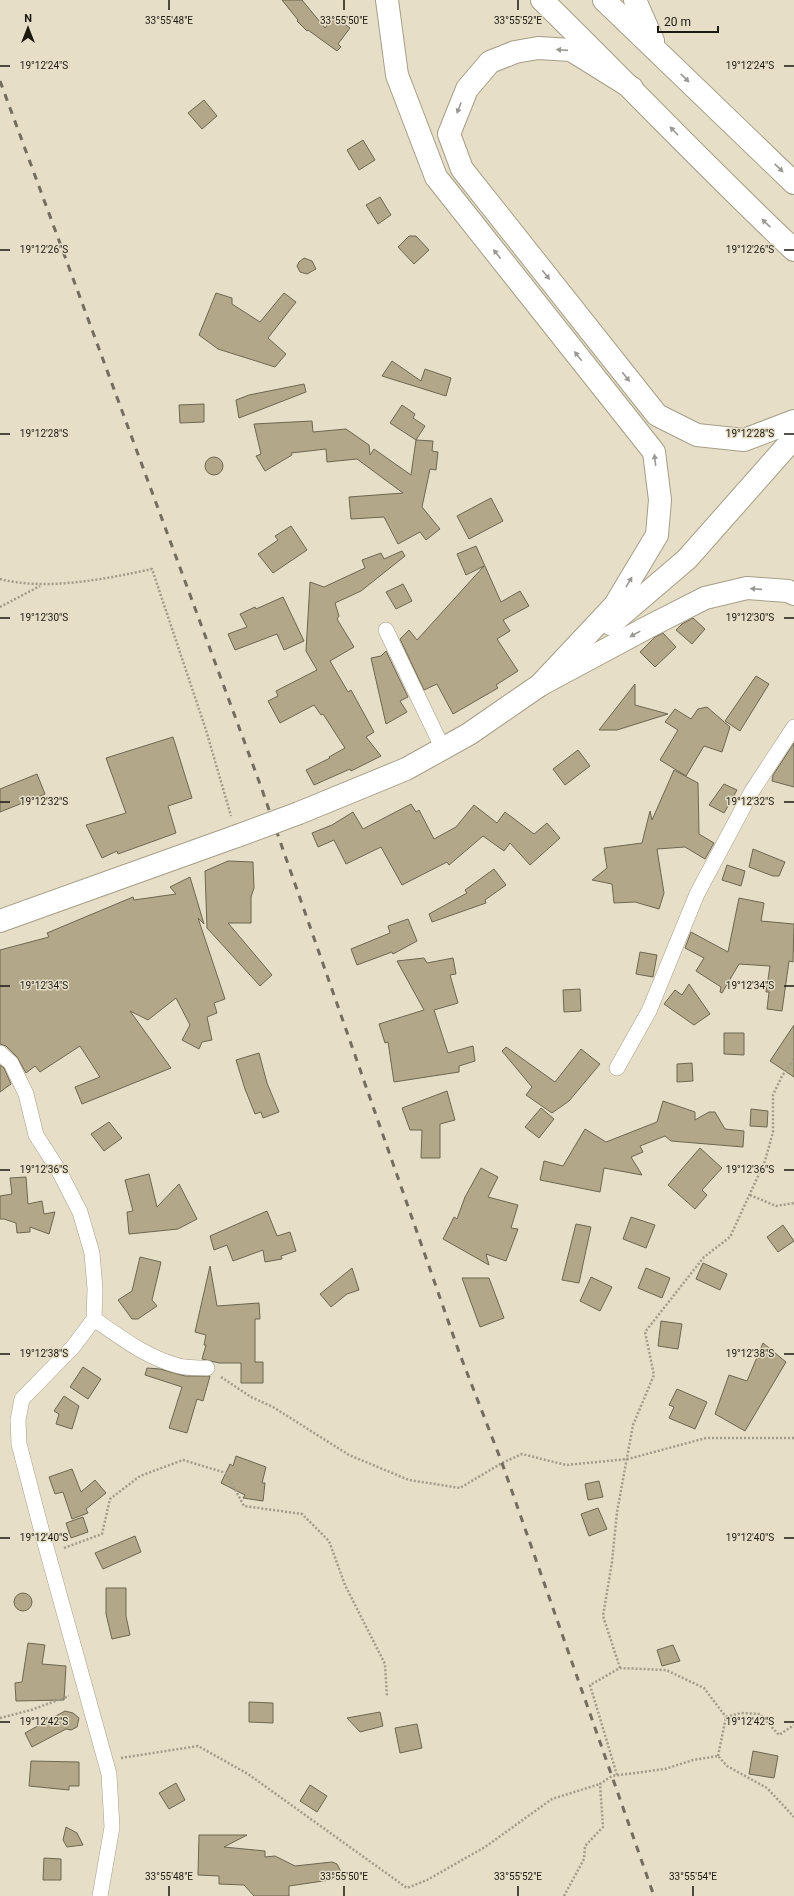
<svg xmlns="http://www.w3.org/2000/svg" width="794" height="1896" font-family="Roboto,sans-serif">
<rect width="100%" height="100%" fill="#e6dec7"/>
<!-- building -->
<g fill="#b2a889" stroke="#6d6651">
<polygon points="282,0 302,0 325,28 334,16 350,28 338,44 341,47 337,51 308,30 307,31 297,21 298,20"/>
<polygon points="204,100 217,116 202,129 188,113"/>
<polygon points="363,140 375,160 359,170 347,150"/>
<polygon points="380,197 391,215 378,224 366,205"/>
<polygon points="409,236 416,236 429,250 414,264 398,247"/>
<polygon points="304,258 312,261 316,269 307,274 300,272 297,266 299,262"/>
<polygon points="216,293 232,298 232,304 260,322 284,293 296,302 268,338 286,354 275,367 218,349 199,335"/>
<polygon points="392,361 421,381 425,369 451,378 446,396 382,376"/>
<polygon points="304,384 306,392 239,418 236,400 249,395"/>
<polygon points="204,404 204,422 180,423 179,405"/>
<polygon points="402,405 415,414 413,418 425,426 416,440 433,441 432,451 438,452 436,470 430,469 422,507 440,529 426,540 420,532 398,544 384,517 351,519 349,497 403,493 357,459 327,462 326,449 291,453 292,455 265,471 256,456 261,454 254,424 312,421 313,432 346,429 369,445 370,455 374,449 411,475 416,440 390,423"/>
<circle cx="214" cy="466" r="9"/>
<polygon points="491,498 503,521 469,539 457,516"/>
<polygon points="291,526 307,550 273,573 258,554 278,540 275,536"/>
<polygon points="476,546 501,602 520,591 529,606 503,620 510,631 497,639 518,671 496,685 498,688 453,714 437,684 424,690 400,639 409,630 417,640 484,566 466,575 457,554"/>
<polygon points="402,551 405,556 361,591 335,603 339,616 337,619 354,647 330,661 348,692 351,690 374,732 366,737 381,756 351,771 350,769 314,785 306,770 330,758 329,757 345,748 323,714 321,715 314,705 280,723 268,701 278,696 276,691 317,670 306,651 310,582 324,587 365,568 362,560 381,553 384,559"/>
<polygon points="403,584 412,601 396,609 386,592"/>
<polygon points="283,597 304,641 284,650 277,634 235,650 228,634 247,627 240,614 255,607 256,609"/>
<polygon points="693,618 705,629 692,644 676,630 682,624"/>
<polygon points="663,633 676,647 655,667 640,652 655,637"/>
<polygon points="386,651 408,697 400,701 407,712 386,724 371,658 381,656"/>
<polygon points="756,676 769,684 740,731 725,721"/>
<polygon points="635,684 635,705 668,714 617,730 599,730"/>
<polygon points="707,707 730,727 722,752 704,746 686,776 660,760 678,730 665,722 675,709 691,719 698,709"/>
<polygon points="173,737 192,798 168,806 176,833 118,854 117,851 102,858 86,825 126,813 106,758"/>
<polygon points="794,743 794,787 772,781 773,775"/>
<polygon points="578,750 590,766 565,785 553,769"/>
<polygon points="674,770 698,783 699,834 714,843 705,859 685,847 657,849 664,893 659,909 635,902 614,903 612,884 592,880 607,868 604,848 642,843 650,811 652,820"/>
<polygon points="37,774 45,794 0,812 0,789"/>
<polygon points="724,784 737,790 724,813 709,805"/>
<polygon points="411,804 416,812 419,810 434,839 456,827 474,805 497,823 505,812 534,834 547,823 560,838 530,865 510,843 504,851 483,836 449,865 447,862 402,885 381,847 346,864 334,840 318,847 312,833 332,825 353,812 363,829"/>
<polygon points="753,849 785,862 779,876 773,876 749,867"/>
<polygon points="228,861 253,862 254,888 251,897 251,923 228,923 272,975 260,986 207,928 205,871"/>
<polygon points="727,865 745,871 741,886 722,880"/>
<polygon points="494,869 506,885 485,900 486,903 432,922 429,914 467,893 465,890"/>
<polygon points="190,877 204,924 198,918 225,999 214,1003 217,1013 207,1017 212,1040 202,1042 199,1049 182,1040 190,1025 176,998 148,1020 130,1011 171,1068 82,1104 75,1087 100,1077 80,1046 40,1072 35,1066 26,1073 17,1057 6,1046 0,1044 0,950 49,937 47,933 133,897 134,900 176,894 170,887"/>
<polygon points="739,898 764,903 761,921 794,924 793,962 789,961 782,1011 767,1009 769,992 766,992 770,966 739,964 722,993 720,992 721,987 696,971 704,958 685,948 691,932 728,952"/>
<polygon points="408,919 417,941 393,954 392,952 357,965 351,949 390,933 388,926"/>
<polygon points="640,952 657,955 653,977 636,974"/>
<polygon points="424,958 427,963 453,958 456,974 450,975 458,1003 434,1010 448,1053 473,1046 475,1061 459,1066 459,1072 394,1082 388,1042 385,1043 379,1024 424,1010 397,961"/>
<polygon points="689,984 710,1014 694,1025 664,1004 675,990 682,995"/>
<polygon points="580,989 581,1011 564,1012 563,990"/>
<polygon points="794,1025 794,1077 770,1061"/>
<polygon points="724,1033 744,1033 744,1055 724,1054"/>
<polygon points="506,1047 555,1082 581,1049 600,1064 569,1101 552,1113 526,1095 532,1087 502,1051"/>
<polygon points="259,1053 267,1083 279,1112 263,1118 261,1112 255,1114 245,1089 236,1060"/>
<polygon points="692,1063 693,1081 677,1082 677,1064"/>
<polygon points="0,1065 4,1068 11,1084 0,1092"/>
<polygon points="447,1091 455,1120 440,1124 440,1158 421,1158 422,1130 410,1130 402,1108"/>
<polygon points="663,1101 695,1112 695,1120 709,1112 715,1112 725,1129 744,1131 743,1147 671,1141 665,1136 640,1146 643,1152 631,1157 642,1175 604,1168 600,1192 540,1180 544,1161 563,1166 585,1129 606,1142 657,1122"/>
<polygon points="541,1108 554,1119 539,1138 525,1127"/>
<polygon points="751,1109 768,1111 767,1127 750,1126"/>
<polygon points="109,1122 122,1138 104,1151 91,1134"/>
<polygon points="700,1148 722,1168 702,1190 707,1195 695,1209 668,1185"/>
<polygon points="481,1168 498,1177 488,1197 518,1205 511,1228 518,1229 506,1261 486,1254 489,1265 443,1239 454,1217 457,1219 465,1197"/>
<polygon points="149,1174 157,1207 179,1184 197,1219 178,1229 129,1234 127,1212 133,1211 125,1180"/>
<polygon points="26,1177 28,1204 42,1201 44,1214 55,1212 49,1234 30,1227 30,1232 17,1233 16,1223 4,1219 0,1219 0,1196 12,1194 10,1178"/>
<polygon points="267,1211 277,1236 290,1232 296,1251 281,1256 282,1259 265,1262 263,1250 233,1261 227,1245 214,1250 210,1236"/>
<polygon points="631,1217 655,1225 646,1248 623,1239"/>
<polygon points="576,1224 591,1227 579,1283 562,1280"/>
<polygon points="783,1225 794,1241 778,1252 767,1237"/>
<polygon points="140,1257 161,1262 152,1300 157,1306 138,1319 132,1319 118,1300 132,1291"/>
<polygon points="703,1263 727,1274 720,1290 696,1279"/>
<polygon points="210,1266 217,1306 259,1303 260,1319 255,1319 255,1362 263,1362 263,1383 241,1383 241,1363 219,1363 202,1359 206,1345 204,1345 206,1335 195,1332"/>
<polygon points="352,1268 359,1290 347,1294 331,1307 320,1294"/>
<polygon points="646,1268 670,1278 662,1298 638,1288"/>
<polygon points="591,1277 612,1287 600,1311 580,1301"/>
<polygon points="462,1278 489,1278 504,1318 480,1327"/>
<polygon points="661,1321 682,1324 678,1349 658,1346"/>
<polygon points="763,1343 786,1362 745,1431 715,1414 729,1375 747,1381"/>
<polygon points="83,1367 101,1379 88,1399 70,1387"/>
<polygon points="147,1368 160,1369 185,1376 210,1376 203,1401 197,1399 187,1433 169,1428 182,1387 145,1375"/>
<polygon points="677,1389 707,1402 695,1429 669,1418 674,1407 669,1405"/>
<polygon points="64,1396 79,1406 72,1429 56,1424 59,1414 54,1411"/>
<polygon points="236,1456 266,1467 262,1483 265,1483 263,1501 243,1498 245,1495 221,1483 230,1464 233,1466"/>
<polygon points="72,1469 81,1492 95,1480 106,1493 86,1509 88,1513 72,1519 63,1492 55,1494 49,1477"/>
<polygon points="599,1481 603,1497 588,1500 585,1484"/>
<polygon points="598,1508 607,1529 589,1536 581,1514"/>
<polygon points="83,1517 88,1532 71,1538 66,1523"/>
<polygon points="135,1536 141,1552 103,1569 95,1553"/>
<polygon points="106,1588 126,1588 126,1616 130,1635 112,1639 106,1614"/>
<circle cx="23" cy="1602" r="9"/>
<polygon points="28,1643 45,1645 42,1664 66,1666 64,1700 16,1701 15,1683 22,1682"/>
<polygon points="673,1645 680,1661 662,1666 657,1650"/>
<polygon points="249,1702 273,1703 273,1723 249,1722"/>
<polygon points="65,1711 73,1713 79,1718 77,1727 71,1730 66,1729 32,1747 25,1733"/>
<polygon points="380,1712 383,1726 360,1732 347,1718"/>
<polygon points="417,1724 422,1748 400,1753 395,1728"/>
<polygon points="753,1751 778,1756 774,1778 749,1774"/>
<polygon points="31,1761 79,1762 79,1786 69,1786 69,1790 29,1786"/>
<polygon points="176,1783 185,1800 169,1809 159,1793"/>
<polygon points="310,1785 327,1796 317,1812 300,1801"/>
<polygon points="66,1827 77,1833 83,1845 67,1847 63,1840"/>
<polygon points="199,1835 247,1835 224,1847 265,1851 265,1857 275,1856 295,1866 332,1862 337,1864 341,1872 330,1880 289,1886 289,1896 254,1896 244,1885 219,1884 219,1876 198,1875"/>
<polygon points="44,1858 61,1859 61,1880 43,1880"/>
</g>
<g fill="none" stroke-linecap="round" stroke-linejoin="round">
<!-- street casing -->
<g stroke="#a59e87" stroke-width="16">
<g id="street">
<polyline points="386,630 443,749"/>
<polyline points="0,1053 11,1063 26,1094 36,1135 59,1171 80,1212 92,1253 95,1289 94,1319 73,1347 22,1399 18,1420 19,1444 43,1536 109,1774 112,1827 100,1896"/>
<polyline points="617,1068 649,1011 697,894 752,791 794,727"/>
<path d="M94,1319c26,18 53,39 85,47 9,2 19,2 28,2"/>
</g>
</g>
<!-- highway casing -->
<g stroke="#a59e87" stroke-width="24">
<g id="highway">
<polyline points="387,0 397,75 436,177 654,452 660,500 657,535 615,605 540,685"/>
<path d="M542,0c85,83 166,169 252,250"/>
<polyline points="604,0 794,183"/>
<polyline points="635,0 653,41"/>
<polyline points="632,88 571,50 538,48 515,52 490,62 467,89 449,134 462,169 657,415 697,435 744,440 794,421"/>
<polyline points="611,624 687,559 794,438"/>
<polyline points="299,813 406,769 469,734 540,685 650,626 705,598 747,588 788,591 794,594"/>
<polyline points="0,921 237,836"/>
</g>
</g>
<!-- path -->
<g stroke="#a19b89" stroke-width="2.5" stroke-dasharray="2 2" stroke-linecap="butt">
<path d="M0,579c46,12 106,0 152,-10l54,161 25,86"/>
<polyline points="0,607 40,586"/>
<polyline points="750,1195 776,1206 794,1203"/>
<polyline points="221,1377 251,1397 273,1407 349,1455 409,1480 460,1488 502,1463 522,1454 566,1465 628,1459 706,1438 794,1438"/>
<polyline points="64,1548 102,1534 110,1499 140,1476 183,1460 226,1473 244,1506 302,1514 329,1541 345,1585 385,1664 387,1697"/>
<polyline points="620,1668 603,1616 612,1562 617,1512 633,1425 654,1375 645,1332 704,1257 730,1237 765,1161 773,1132 773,1095 782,1076 794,1060"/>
<polyline points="0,1718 31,1710 69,1696"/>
<polyline points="718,1756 726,1717 741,1713 760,1714 779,1735 794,1725"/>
<polyline points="121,1758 198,1746 248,1774 407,1888 427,1880 485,1847 552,1799 600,1784"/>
<polyline points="617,1775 590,1685 620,1668 666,1670 704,1688 726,1717"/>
<polyline points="564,1896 584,1859 585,1846 603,1827 600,1784 612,1776 665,1769 693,1760 718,1756 727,1766 767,1788 794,1817"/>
</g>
<!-- street -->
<use href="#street" stroke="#fff" stroke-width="15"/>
<!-- highway -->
<use href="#highway" stroke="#fff" stroke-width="22"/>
<!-- rail -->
<polyline stroke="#726d5f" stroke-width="3" stroke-dasharray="7 7" stroke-linecap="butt" points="0,81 260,784 459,1352 502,1463 654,1896"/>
<!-- highway-bridge casing -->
<g stroke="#a59e87" stroke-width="24" stroke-linecap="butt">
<polyline id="highway-bridge" points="237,836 299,813"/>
</g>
<!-- highway-bridge -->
<use href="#highway-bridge" stroke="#fff" stroke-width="22"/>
</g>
<!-- one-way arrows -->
<defs><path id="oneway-solid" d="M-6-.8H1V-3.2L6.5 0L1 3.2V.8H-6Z"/></defs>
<g fill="#999894">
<use href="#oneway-solid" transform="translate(562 50) rotate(-176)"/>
<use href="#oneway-solid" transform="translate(685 78) rotate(44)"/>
<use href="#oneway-solid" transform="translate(459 108) rotate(111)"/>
<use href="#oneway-solid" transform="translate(674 131) rotate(-134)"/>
<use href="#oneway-solid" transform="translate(779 168) rotate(44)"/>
<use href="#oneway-solid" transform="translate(766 223) rotate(-137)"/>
<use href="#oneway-solid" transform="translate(497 254) rotate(-128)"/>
<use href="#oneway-solid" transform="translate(546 275) rotate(52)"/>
<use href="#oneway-solid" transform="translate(578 356) rotate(-128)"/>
<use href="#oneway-solid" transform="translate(626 377) rotate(52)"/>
<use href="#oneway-solid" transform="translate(655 460) rotate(-97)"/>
<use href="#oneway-solid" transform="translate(629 582) rotate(-59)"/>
<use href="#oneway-solid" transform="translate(756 589) rotate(-176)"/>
<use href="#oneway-solid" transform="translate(635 634) rotate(151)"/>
</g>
<!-- ticks -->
<path fill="none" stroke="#1c1911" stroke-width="1.5" d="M169,0v10M344,0v10M518,0v10M0,66h10M784,66h10M0,250h10M784,250h10M0,434h10M784,434h10M0,618h10M784,618h10M0,802h10M784,802h10M0,986h10M784,986h10M0,1170h10M784,1170h10M0,1354h10M784,1354h10M0,1538h10M784,1538h10M0,1722h10M784,1722h10M169,1886v10M344,1886v10M518,1886v10M693,1886v10"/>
<g font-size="10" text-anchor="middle" fill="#1c1911" stroke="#e6dec7" stroke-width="3" stroke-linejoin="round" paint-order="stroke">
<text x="169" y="24">33°55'48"E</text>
<text x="344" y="24">33°55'50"E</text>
<text x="518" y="24">33°55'52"E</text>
<text x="44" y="69">19°12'24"S</text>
<text x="750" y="69">19°12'24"S</text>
<text x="44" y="253">19°12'26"S</text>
<text x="750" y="253">19°12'26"S</text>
<text x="44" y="437">19°12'28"S</text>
<text x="750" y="437">19°12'28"S</text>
<text x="44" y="621">19°12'30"S</text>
<text x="750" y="621">19°12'30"S</text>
<text x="44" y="805">19°12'32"S</text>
<text x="750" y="805">19°12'32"S</text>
<text x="44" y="989">19°12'34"S</text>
<text x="750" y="989">19°12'34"S</text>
<text x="44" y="1173">19°12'36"S</text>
<text x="750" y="1173">19°12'36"S</text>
<text x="44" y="1357">19°12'38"S</text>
<text x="750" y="1357">19°12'38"S</text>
<text x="44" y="1541">19°12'40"S</text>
<text x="750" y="1541">19°12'40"S</text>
<text x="44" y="1725">19°12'42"S</text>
<text x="750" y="1725">19°12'42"S</text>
<text x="169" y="1880">33°55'48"E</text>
<text x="344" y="1880">33°55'50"E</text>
<text x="518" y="1880">33°55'52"E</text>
<text x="693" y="1880">33°55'54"E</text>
</g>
<!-- north arrow -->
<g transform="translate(28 28)" stroke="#e6dec7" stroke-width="3" paint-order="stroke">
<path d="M0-3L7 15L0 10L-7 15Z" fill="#1c1911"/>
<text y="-6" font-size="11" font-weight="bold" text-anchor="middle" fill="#1c1911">N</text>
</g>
<!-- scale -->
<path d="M658 26v6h60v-6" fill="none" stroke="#1c1911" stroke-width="2"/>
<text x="664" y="26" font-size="12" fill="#1c1911" stroke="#e6dec7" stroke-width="3" paint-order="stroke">20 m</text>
</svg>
